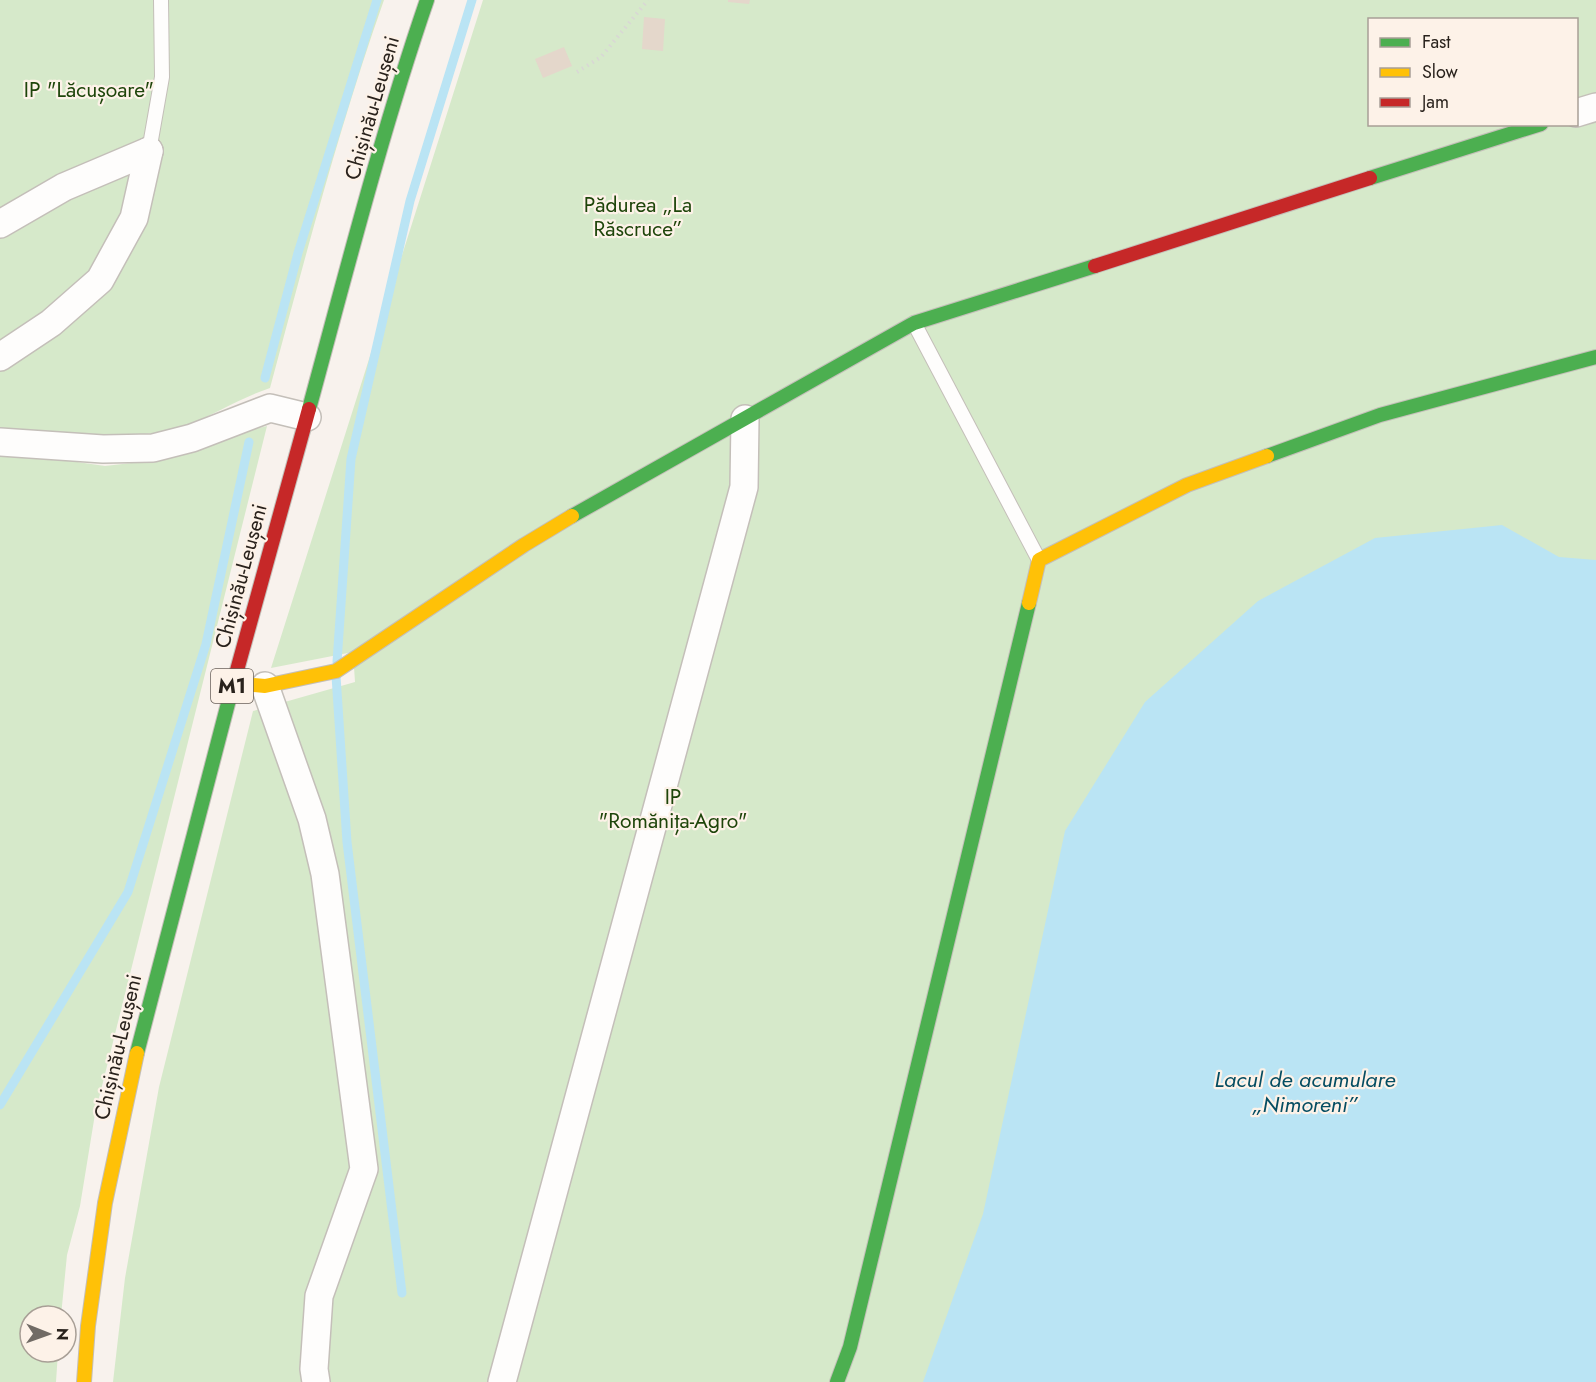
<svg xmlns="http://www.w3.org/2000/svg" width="1596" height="1382" font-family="Jost,sans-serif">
<rect width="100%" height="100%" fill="#f8f2ed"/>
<!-- green -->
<g fill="#d6e9ca" fill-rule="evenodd">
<path d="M0,0h384c-45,127 -79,258 -114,388 -30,10 -56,27 -85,38 -48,17 -134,7 -185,3z"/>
<path d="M483,0h1113v588l-637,794h-846l12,-104 34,-191 94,-376 102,-29 -2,-30 -82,16zM1370,20h206v104h-206z"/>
<polygon points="267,426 95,1114 80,1206 67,1255 61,1316 30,1316 30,1352 58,1352 56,1382 0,1382 0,455 42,457 105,466 166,459 208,446 223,433 236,434"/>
</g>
<!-- water -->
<polygon fill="#bae4f4" points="1502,525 1559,557 1596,560 1596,1382 923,1382 983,1214 1065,831 1145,702 1258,601 1375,538"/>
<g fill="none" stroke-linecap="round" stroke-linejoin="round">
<!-- stream -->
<g stroke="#bae4f4" stroke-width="9">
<polyline points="265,378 298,253 377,0"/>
<polyline points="337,662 351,459 410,201 472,0"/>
<polyline points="336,676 347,842 402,1293"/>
<polyline points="0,1105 128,892 206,644 249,442"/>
</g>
</g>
<!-- building -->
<g fill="#e4d7cb">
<polygon points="728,0 750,0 749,4 728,2"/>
<polygon points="644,17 665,19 663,51 642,49"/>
<polygon points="564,47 572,66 543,78 535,59"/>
</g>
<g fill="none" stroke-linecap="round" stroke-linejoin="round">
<!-- lane casing -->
<g stroke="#c4bfb9" stroke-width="16">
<g id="lane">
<polyline points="149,151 162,77 161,0"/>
<polyline points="914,323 1039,560"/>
</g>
</g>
<!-- street casing -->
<g stroke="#c4bfb9" stroke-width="30">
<g id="street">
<polyline points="1576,113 1596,107"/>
<polyline points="0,224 64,187 149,151"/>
<polyline points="0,357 51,323 100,280 134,218 149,151"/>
<polyline points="0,442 103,449 153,448 192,438 270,408 307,417"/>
<polyline points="265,686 312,819 325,874 364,1169 319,1296 314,1369 316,1382"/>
<polyline points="502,1382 744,487 745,419"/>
</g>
</g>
<!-- fast casing -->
<g stroke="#c4bfb9" stroke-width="16">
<g id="fast">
<polyline points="1370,178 1541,124"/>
<path d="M309,409c37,-136 72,-275 118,-409"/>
<polyline points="1267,456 1380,415 1596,357"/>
<polyline points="572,516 914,323 1095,266"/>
<polyline points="137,1053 231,692"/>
<polyline points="837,1382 850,1347 1029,603"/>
</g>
</g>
<!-- slow casing -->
<g stroke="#c4bfb9" stroke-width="16">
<g id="slow">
<polyline points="1029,603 1039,560 1187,485 1267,456"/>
<polyline points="233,683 265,686 336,671 524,545 572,516"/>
<polyline points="84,1382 88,1326 105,1203 137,1053"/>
</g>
</g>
<!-- jam casing -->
<g stroke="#c4bfb9" stroke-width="16">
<g id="jam">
<polyline points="1095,266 1370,178"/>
<polyline points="231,692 309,409"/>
</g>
</g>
<!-- path -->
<polyline stroke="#d9d7d5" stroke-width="4" stroke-dasharray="1.5 4.5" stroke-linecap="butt" points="577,72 601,57 648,0"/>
<!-- lane -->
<use href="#lane" stroke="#fefdfc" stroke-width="14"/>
<!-- street -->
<use href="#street" stroke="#fefdfc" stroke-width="27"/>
<!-- fast -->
<use href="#fast" stroke="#4caf50" stroke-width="14"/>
<!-- slow -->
<use href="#slow" stroke="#ffc107" stroke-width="14"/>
<!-- jam -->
<use href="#jam" stroke="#c62828" stroke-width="14"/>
</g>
<g text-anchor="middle" stroke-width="4.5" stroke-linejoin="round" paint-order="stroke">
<!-- shield labels -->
<rect fill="#fdf2e8" stroke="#696059" stroke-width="1.5" x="211" y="669" width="42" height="34" rx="4.5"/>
<g font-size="20" font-weight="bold" fill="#29221c">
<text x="232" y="693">M1</text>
</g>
<!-- park labels -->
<g font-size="21" fill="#1e450a" stroke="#fdf2e8">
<text x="89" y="97">IP "Lăcușoare"</text>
<text x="638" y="212">Pădurea „La<tspan x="638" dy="24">Răscruce”</tspan></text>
<text x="673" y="804">IP<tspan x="673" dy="24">"Romănița-Agro"</tspan></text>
</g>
<!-- street labels -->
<g font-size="21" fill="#29221c" stroke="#fdf2e8">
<text transform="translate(372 108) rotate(-74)" y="7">Chișinău-Leușeni</text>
<text transform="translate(241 576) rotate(-75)" y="7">Chișinău-Leușeni</text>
<text transform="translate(118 1047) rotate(-77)" y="7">Chișinău-Leușeni</text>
</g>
<!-- water labels -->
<g font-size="22" font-style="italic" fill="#054d62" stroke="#fdf2e8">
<text x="1305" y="1087">Lacul de acumulare<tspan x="1305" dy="25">„Nimoreni”</tspan></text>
</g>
</g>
<!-- legend -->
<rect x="1368" y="18" width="210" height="108" fill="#fdf2e8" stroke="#a89f96" stroke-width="1.5"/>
<rect x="1380" y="38" width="30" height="9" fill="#4caf50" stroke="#a89f96" stroke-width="1.5"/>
<text x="1422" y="48" font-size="18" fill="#29221c">Fast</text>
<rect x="1380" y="68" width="30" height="9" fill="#ffc107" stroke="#a89f96" stroke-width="1.5"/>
<text x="1422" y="78" font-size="18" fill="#29221c">Slow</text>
<rect x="1380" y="98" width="30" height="9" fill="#c62828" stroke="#a89f96" stroke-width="1.5"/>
<text x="1422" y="108" font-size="18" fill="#29221c">Jam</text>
<!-- north arrow -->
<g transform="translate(48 1334) rotate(91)"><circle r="28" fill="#fdf2e8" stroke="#a89f96" stroke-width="1.5"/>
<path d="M0-4.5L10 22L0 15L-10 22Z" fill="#716b65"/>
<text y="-9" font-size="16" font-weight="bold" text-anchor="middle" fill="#29221c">N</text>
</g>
</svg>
